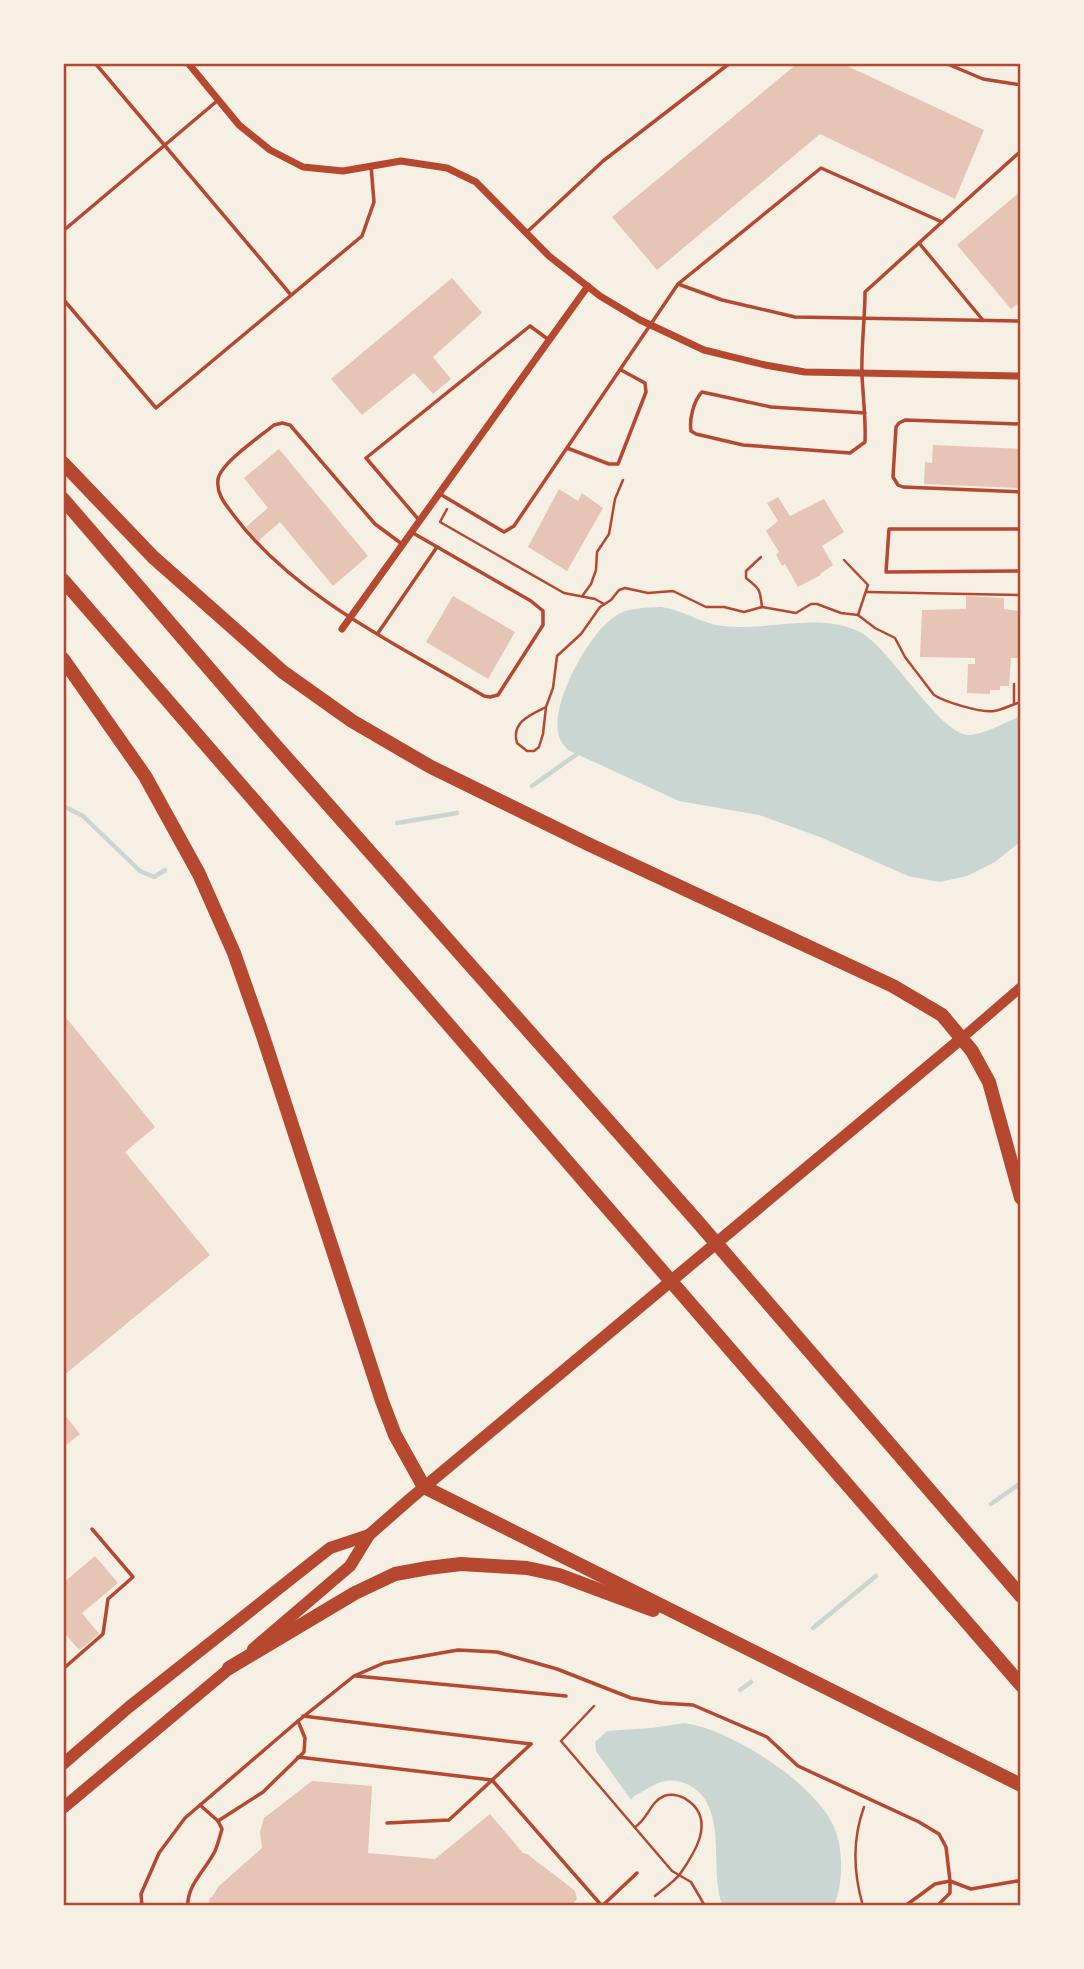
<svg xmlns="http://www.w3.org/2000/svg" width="1084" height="1969" font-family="'Noto Sans',sans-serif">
<rect width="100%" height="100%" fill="#f6efe4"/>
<!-- water -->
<g fill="#c9d6d2">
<path d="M661,607c22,3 39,16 61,19 44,6 96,-15 138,6 31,16 81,106 111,103 16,-2 35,-13 50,-19v125l-26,21 -28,14 -27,6 -32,-6 -88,-39 -61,-22 -80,-14 -111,-51c-2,-3 -5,-5 -7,-9 -16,-29 27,-107 53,-124 14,-10 31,-9 47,-10z"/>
<path d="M684,1723c46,6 131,60 150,104 10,23 9,56 0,79h-111c-15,-36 7,-99 -34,-121 -9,-4 -17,-6 -27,-3 -9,2 -19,10 -28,14l-3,4 -35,-49 -1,-9 12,-11 45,-3z"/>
</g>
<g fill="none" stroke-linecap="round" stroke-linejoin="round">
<!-- stream -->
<g stroke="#c9d6d2" stroke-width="4.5">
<polyline points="532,786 577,754"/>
<polyline points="63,806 83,816 140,871 154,877 165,870"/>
<polyline points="397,823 457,813"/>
<polyline points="991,1504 1021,1483"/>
<polyline points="813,1628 876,1576"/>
<polyline points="740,1690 751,1682"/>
</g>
</g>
<!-- building -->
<g fill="#e6c5b7">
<polygon points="798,63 841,63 984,130 955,199 820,134 657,270 612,217"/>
<polygon points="1021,191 1021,301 1011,309 957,245"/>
<polygon points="452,278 482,313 433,357 451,379 433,394 414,373 362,415 331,379"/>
<polygon points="933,445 1021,449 1021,488 924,484 925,462 932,463"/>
<polygon points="279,449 368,556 333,586 280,522 258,541 246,527 268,508 244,478"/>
<polygon points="559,489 578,501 582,493 603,508 567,571 528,547"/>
<polygon points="778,497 790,516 824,499 844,532 822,546 833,565 820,574 821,575 798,587 785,564 782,566 776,555 779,552 766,531 778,521 767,503"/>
<polygon points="453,596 515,632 488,679 426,642"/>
<polygon points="966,596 1004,598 1004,609 1021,611 1021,658 1011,658 1009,686 1000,686 1000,690 990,690 990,694 967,693 968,664 975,664 975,658 920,657 922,610 966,609"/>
<polygon points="63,1014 155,1127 125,1152 210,1255 63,1376"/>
<polygon points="63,1413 80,1434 65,1446 63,1443"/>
<polygon points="95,1556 118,1583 82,1613 99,1634 79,1650 63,1631 63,1583"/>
<polygon points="312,1781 372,1786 368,1853 435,1859 490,1814 523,1853 527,1854 569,1886 575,1891 577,1899 571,1906 208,1906 210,1897 212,1897 219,1886 262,1848 260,1832 264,1818"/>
</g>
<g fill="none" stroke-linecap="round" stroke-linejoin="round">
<!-- path -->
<g stroke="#b5482f" stroke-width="2.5">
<polyline points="447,509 440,522 564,593 595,599 604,604"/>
<path d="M761,557l-15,14v7c14,11 14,11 16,29"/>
<polyline points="844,560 868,585 858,615"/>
<polyline points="867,592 1021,595"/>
<polyline points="583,595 591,584 596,570 597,552 609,534 615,499 623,480"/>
<polyline points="1014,704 1014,684"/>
<path d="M546,707c-16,8 -35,15 -29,36l10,8h7l5,-4 4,-13 3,-27 7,-19 4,-32 24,-22 19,-27 11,-7 8,-10 6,-2 23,5 25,-2 33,16h18l20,5 18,-5 34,6 15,-9h6l24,9 17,2 17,13 20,10 10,19 29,38c11,7 47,18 60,16 9,-1 18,-7 27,-9"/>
<polyline points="594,1706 561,1741 672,1871 691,1882 705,1906"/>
<path d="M635,1827c13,-8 15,-25 29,-31 9,-3 19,0 26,6 25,20 4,52 -10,72 -6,8 -17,15 -25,22"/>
<path d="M863,1906c-10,-34 -11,-66 1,-99"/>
</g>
<!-- service -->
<g stroke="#b5482f" stroke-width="3.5">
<polyline points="95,63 291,295"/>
<polyline points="945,63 983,79 1021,85"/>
<polyline points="63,231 217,101"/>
<polyline points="526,233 603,161 730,63"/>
<polyline points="919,243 982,319"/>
<polyline points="678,284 821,168 942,222 1021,151"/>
<polyline points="63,299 156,408 362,236 374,202 371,166"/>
<path d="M865,413l-94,-6 -69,-15c-8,8 -13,27 -11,39l5,3 47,11 107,8 15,-11c1,-23 -2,-45 -3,-67 -1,-28 3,-56 3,-83l77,-70"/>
<polyline points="1021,424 905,420 899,423 896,427 893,477 898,485 903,487 1021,492"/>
<polyline points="567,448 609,464 618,464 646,392 645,383 621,370"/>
<polyline points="440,494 504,532 514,526 678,284 722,300 795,317 1021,321"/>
<polyline points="419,520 366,458 530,326 549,340"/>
<polyline points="1021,529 889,529 886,572 1021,571"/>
<path d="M402,544l-27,-20 -85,-99 -8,-2 -8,2c-13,11 -55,39 -56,55 -2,15 9,26 17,37 62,81 163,128 249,179l6,1 8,-2 45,-70v-14l-12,-10 -118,-68"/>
<polyline points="378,633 437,547"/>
<polyline points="63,1669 103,1634 108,1599 133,1577 92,1529"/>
<polyline points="356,1676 566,1696"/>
<polyline points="303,1716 531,1744"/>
<polyline points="298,1757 492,1780 602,1906"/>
<polyline points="218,1821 263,1792 304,1752 305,1738 298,1721"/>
<polyline points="387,1823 449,1820 531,1744"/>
<polyline points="142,1906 141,1894 159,1853 185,1818 298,1721 354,1676 384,1663 458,1650 497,1652 557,1669 631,1698 661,1703 693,1705 767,1737 798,1766 919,1822 939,1834 946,1847 950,1881 971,1889 1017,1881 1021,1883"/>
<path d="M188,1906c-2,-20 19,-38 27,-55 3,-7 5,-15 7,-22l-4,-8 -18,-16"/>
<polyline points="602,1906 637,1873"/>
<polyline points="905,1906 935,1884 950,1881 950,1893 937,1906"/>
</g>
<!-- minor -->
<g stroke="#b5482f" stroke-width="7">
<polyline points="188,63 239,125 270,150 303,167 343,171 401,161 447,168 476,182 549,256 600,296 640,320 704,350 765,365 805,372 1021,376"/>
<polyline points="342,629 588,286"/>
</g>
<!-- secondary -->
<polyline stroke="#b5482f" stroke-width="10" points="962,1038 1021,987"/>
<!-- primary -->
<g stroke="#b5482f" stroke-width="12">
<polyline points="253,1649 350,1566 369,1535 410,1499 962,1038"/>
<polyline points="63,1764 129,1707 330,1548 369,1535"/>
<polyline points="63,1808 236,1663"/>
</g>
<!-- motorway -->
<g stroke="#b5482f" stroke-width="14">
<polyline points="63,463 153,557 283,672 352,721 431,767 588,844 893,986 942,1015 972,1051 989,1082 1021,1198"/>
<polyline points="63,499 269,738 697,1221 1021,1596"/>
<polyline points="63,580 1021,1685"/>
<polyline points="63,659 145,776 199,874 234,953 262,1033 382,1401 395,1435 424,1487 1021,1785"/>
<polyline points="229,1668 355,1593 395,1574 428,1568 461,1564 527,1568 559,1575 653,1610"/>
</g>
</g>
<!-- border -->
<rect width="1084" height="1969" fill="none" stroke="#f6efe4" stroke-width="130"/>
<rect x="65" y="65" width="954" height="1839" fill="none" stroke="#b5482f" stroke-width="2.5"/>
</svg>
